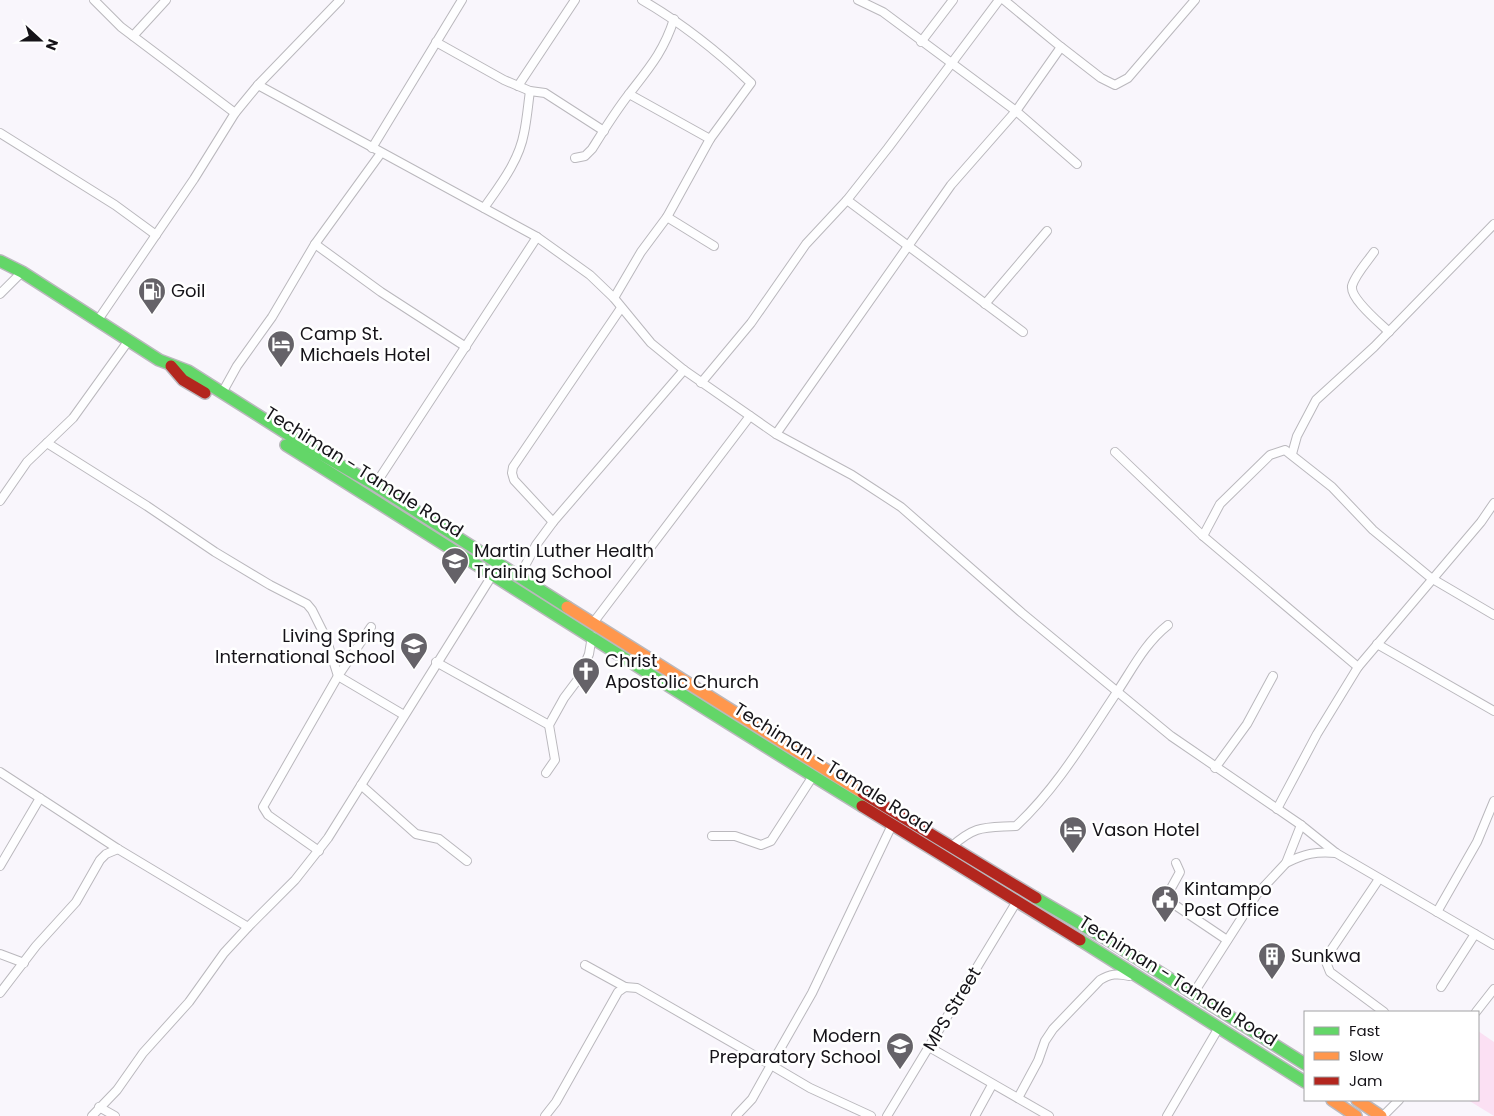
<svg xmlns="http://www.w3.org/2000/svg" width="1494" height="1116" font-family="Poppins,sans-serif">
<rect width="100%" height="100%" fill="#f9f6fc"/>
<!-- green -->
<polygon fill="#fbe0f3" points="1478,1031 1494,1042 1494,1116 1468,1100 1478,1100"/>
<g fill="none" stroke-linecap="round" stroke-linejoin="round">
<!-- street casing -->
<g stroke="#bab8bd" stroke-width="10">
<g id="street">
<polyline points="94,0 121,27 235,113"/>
<polyline points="858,0 883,12 1016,111 1077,164"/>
<polyline points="133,36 166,0"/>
<polyline points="436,42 504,80 530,91 545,93 604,131"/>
<polyline points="921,42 953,0"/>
<polyline points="1061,47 1101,78 1115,85 1128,78 1195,0"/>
<polyline points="258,85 537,237 590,275 614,298 651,343 684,370 776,434 852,475 901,507 1022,613 1171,736 1301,825 1336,853 1494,945"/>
<polyline points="518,86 575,0"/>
<polyline points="629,94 710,139"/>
<polyline points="0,133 115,205 156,235"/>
<polyline points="372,148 462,0"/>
<path d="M575,158l10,-2 7,-7c12,-19 23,-37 37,-55 20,-26 35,-43 45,-75"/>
<polyline points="847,200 1023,332"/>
<path d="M484,208c16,-23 35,-47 40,-75 3,-14 4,-28 6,-42"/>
<polyline points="667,217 714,246"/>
<polyline points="315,244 381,292 466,347"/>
<path d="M1374,252c-7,10 -19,23 -22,34 -2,13 28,37 37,46"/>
<polyline points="0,294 22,272"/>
<path d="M614,298l27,-46 26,-35 43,-78 41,-56c-34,-32 -69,-60 -109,-83"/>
<polyline points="985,304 1047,231"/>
<polyline points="98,320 194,179 235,113 258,85 340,0"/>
<polyline points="701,383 751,323 806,244 847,200 888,148 999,0"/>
<polyline points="222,393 237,366 272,317 315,244 381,153"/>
<polyline points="776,434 951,185 1016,111 1061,47 1004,0"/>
<polyline points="47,443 147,506 215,552 270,585 307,604 312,610 326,638 338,676 404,715"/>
<polyline points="1115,452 1203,536 1358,667"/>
<polyline points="1292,454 1297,436 1316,400 1374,347 1494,224"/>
<polyline points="375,485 537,237"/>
<polyline points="0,501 27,462 73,418 129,340"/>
<polyline points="553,522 514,480 512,473 513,467 621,308"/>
<polyline points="1203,536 1220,504 1270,455 1285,450 1332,487 1373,530 1431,578 1494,615"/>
<polyline points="519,577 536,545 553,522 684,370"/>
<polyline points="593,623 750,416"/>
<polyline points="1377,644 1494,711"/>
<polyline points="436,662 549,725"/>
<polyline points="1215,768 1247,724 1273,676"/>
<polyline points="0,772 118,849 248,927 295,880 328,838 493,574"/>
<polyline points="546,773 555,760 549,725 564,698 579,678 589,654 592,636"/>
<polyline points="361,785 416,834 439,839 467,861"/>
<polyline points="1277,809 1317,734 1358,667 1481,522 1494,503"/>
<polyline points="712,836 735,836 761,845 771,841 813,776"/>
<path d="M951,847c25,-22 32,-19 65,-21 40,-37 69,-86 99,-131 17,-25 29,-51 53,-70"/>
<polyline points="319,851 268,815 263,807 338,676 371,627"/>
<polyline points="1176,863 1180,872 1169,892 1169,901 1227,940"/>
<path d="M1286,863c18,-9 30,-12 50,-10"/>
<polyline points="0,866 40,798"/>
<polyline points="1379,879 1327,956 1326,962 1330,972 1384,1012"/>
<polyline points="1437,912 1477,842 1494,801"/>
<polyline points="0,954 24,963"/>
<polyline points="585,965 625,987"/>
<polyline points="1441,987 1475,934"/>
<polyline points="0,993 36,946 76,902 100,860 106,854 118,849"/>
<polyline points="1193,994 1257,894 1286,863 1301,825"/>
<polyline points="1476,1012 1494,989"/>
<polyline points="929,1047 1049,1116"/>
<path d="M1018,1098l20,-37 7,-20 8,-12 47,-49c10,-6 17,-7 29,-4"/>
<polyline points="99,1107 115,1116"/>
<polyline points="92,1116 117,1090 143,1053 189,1002 224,953 248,927"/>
<polyline points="545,1116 556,1102 618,992 625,987 637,988 771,1065 752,1099 736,1116"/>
<polyline points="871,1116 810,1088 771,1065 812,993 892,825"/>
<polyline points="887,1116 1017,901"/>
<polyline points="975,1116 992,1085"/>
<polyline points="1167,1116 1218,1029"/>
<polyline points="1383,1116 1399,1100"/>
</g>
</g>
<!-- fast casing -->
<g stroke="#bab8bd" stroke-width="14">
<g id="fast">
<polyline points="0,261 22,272 159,360 188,371 305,445 375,485 567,607"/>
<path d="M286,445c192,120 383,243 576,361"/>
<polyline points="1036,898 1113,943 1305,1064"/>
<polyline points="1080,940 1305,1082"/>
</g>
</g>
<!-- slow casing -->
<g stroke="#bab8bd" stroke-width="14">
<g id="slow">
<polyline points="567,607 863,793"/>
<polyline points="1332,1100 1356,1116"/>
<polyline points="1357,1100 1381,1116"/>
</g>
</g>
<!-- jam casing -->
<g stroke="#bab8bd" stroke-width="14">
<g id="jam">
<polyline points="171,366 183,380 205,393"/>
<polyline points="863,793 1036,898"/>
<polyline points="862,806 1080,940"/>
</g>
</g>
<!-- street -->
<use href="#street" stroke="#fefeff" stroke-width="8"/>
<!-- fast -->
<use href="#fast" stroke="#63d668" stroke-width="11"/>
<!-- slow -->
<use href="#slow" stroke="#ff974d" stroke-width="11"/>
<!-- jam -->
<use href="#jam" stroke="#b3261e" stroke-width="11"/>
</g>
<!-- icons -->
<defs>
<g id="fuel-pin" transform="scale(1.4375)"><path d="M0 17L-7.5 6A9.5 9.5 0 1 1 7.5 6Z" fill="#656268" stroke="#fff"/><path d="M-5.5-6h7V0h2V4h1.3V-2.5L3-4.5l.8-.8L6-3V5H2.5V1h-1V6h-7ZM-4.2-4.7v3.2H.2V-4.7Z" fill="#fff"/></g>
<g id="hotel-pin" transform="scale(1.4375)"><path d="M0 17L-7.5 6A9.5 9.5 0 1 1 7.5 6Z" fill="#656268" stroke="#fff"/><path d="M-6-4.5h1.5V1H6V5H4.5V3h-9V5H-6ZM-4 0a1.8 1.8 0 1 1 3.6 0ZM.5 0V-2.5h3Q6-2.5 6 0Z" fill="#fff"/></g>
<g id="school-pin" transform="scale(1.4375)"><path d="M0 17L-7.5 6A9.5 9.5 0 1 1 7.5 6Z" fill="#656268" stroke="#fff"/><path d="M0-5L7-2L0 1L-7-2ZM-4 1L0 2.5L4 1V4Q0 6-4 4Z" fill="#fff"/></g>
<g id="church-pin" transform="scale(1.4375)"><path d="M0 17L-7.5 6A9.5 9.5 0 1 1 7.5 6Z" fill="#656268" stroke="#fff"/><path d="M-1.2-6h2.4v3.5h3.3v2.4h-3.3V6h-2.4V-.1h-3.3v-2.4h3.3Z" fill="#fff"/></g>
<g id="civic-pin" transform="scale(1.4375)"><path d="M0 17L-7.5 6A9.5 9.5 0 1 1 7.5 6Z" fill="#656268" stroke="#fff"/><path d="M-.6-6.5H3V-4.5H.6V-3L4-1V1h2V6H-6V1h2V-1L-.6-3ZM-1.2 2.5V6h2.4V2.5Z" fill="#fff"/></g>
<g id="building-pin" transform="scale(1.4375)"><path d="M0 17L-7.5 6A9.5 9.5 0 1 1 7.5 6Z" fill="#656268" stroke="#fff"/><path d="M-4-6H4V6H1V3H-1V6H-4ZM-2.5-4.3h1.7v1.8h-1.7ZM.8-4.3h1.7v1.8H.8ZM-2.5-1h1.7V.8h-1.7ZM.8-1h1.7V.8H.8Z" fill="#fff"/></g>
</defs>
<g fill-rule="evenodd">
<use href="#fuel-pin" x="152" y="291"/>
<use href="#hotel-pin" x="281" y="344"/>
<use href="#school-pin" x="455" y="561"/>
<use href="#school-pin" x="414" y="646"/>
<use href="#church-pin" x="586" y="671"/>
<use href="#hotel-pin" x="1073" y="830"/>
<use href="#civic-pin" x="1165" y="899"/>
<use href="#building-pin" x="1272" y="956"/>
<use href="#school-pin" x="900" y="1046"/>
</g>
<g text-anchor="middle" stroke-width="5" stroke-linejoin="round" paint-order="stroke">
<!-- poi labels -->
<g font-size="18" fill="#151318" stroke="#fff" text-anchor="start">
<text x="171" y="297">Goil</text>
<text x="300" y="340">Camp St.<tspan x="300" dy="21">Michaels Hotel</tspan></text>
<text x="474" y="557">Martin Luther Health<tspan x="474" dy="21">Training School</tspan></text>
<text x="395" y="642" text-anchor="end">Living Spring<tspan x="395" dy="21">International School</tspan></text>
<text x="605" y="667">Christ<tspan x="605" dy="21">Apostolic Church</tspan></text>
<text x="1092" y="836">Vason Hotel</text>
<text x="1184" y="895">Kintampo<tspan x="1184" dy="21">Post Office</tspan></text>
<text x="1291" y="962">Sunkwa</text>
<text x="881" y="1042" text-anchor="end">Modern<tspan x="881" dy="21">Preparatory School</tspan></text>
</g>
<!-- street labels -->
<g font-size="18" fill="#151318" stroke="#fff">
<text transform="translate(364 472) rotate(32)" y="6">Techiman - Tamale Road</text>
<text transform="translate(833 768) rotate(32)" y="6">Techiman - Tamale Road</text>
<text transform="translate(1178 981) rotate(32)" y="6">Techiman - Tamale Road</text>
<text transform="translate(952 1009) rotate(-59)" y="6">MPS Street</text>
</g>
</g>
<!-- legend -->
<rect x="1304" y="1011" width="175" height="90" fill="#ffffff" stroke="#a1a1a3"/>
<rect x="1314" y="1027" width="25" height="8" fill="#63d668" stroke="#a1a1a3"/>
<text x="1349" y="1036" font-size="15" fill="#151318">Fast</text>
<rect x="1314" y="1052" width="25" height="8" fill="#ff974d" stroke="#a1a1a3"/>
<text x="1349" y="1061" font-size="15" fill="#151318">Slow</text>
<rect x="1314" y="1077" width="25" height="8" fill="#b3261e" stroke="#a1a1a3"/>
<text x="1349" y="1086" font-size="15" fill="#151318">Jam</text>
<!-- north arrow -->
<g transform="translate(40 40) rotate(111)" stroke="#ffffff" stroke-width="4" paint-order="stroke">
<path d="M0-4L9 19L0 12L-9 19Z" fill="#151318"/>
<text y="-8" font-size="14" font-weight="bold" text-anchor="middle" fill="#151318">N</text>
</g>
</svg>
